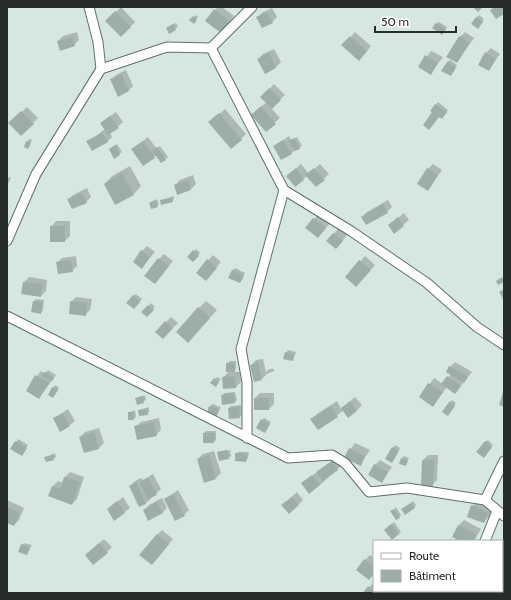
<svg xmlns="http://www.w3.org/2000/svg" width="511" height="600" font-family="Cabin,sans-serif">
<rect width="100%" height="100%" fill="#d6e7e1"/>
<!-- shadow -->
<g fill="#0003">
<polygon points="121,7 135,22 121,36 107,21"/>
<polygon points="218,7 222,7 234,16 226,27 215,10"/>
<polygon points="272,8 277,17 272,22 258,17 263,12"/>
<polygon points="196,15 198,17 194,22 191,20"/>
<polygon points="479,15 484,19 480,25 472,23"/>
<polygon points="439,22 447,27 444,31 436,24"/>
<polygon points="176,23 178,27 169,32 169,26"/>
<polygon points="77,32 79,40 74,45 58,41 63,36"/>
<polygon points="355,32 371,46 364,55 351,37"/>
<polygon points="465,32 474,38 456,62 460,37"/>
<polygon points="491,48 500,54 488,70 486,53"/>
<polygon points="274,49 281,62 276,67 265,72 258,59 263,54"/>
<polygon points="431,51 443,57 431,73 420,67"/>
<polygon points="450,60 457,65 453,73 447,62"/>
<polygon points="126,70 133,86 128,91 111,80 116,75"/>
<polygon points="274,84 285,95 271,108 280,118 266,130 257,110 267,102 262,97"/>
<polygon points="438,102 448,110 444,116 432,110"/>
<polygon points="27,107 38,118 21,135 10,123"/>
<polygon points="225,109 246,134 241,139 215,118"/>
<polygon points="116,112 123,122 110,133 112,137 107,142 88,142 105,129 101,123"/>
<polygon points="289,136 291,140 297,137 302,146 291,153 274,147"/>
<polygon points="148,137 156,148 160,146 168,157 162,162 157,155 154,157 133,149"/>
<polygon points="29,139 32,140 28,148 25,146"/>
<polygon points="117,144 122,152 115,157 110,149"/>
<polygon points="301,164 309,174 320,164 329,174 316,186 307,176 295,186 288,176"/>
<polygon points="433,164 442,170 428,190 428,169"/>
<polygon points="130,166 141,186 134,194 116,204 105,184 112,176"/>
<polygon points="193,175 196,184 191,189 178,194 175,185 180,180"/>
<polygon points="7,177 11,178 7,186"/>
<polygon points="87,188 91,197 86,202 68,200 73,195"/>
<polygon points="174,196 174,199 172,201 161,200"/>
<polygon points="157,199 159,204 157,206 150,203"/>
<polygon points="388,200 392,207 387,212 362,217 367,212"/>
<polygon points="404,213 409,220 394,232 394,221"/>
<polygon points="319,214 330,223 323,232 314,219"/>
<polygon points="56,221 70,221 70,236 65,241 51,227"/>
<polygon points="339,228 347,235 341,243 327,241"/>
<polygon points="147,246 155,252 142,267 142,251"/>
<polygon points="196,249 200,253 193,261 188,257"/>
<polygon points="164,254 173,261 155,283 159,259"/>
<polygon points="213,255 221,262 210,275 197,272"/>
<polygon points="76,256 77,266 72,271 57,263 62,258"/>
<polygon points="365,256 375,265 361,281 346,277"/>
<polygon points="235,268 245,273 240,282 232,271"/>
<polygon points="29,277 47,280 46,291 41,296 24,282"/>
<polygon points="136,294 142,299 136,306 133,296"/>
<polygon points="76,297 92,299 90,310 85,315 71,302"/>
<polygon points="36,299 44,300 43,310 41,313 34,301"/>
<polygon points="206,301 217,310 195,334 199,308"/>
<polygon points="151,303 155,307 147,316 143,312"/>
<polygon points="171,317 178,323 168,333 157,332"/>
<polygon points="288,350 296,352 293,360 286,353"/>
<polygon points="263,359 266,372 269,369 274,369 274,371 267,374 262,379 251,365 256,360"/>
<polygon points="230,361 236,361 236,369 233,372 240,372 241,382 236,387 223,378 229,371 227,363"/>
<polygon points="455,362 472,372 455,393 447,387 433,405 420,397 434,378 443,384 451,374 450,367"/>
<polygon points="48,370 56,375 39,398 27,390 41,371 45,373"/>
<polygon points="217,377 221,379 218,383 215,379"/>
<polygon points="55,385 59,388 53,396 53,388"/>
<polygon points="235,392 237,400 235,402 222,396 224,393"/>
<polygon points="260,393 274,393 274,404 269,409 255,398"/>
<polygon points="145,395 146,400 137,404 136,398"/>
<polygon points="355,397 362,405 357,410 349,416 344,410 318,429 312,419 317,414 337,401 341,409"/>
<polygon points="452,400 456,403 450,412 449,402"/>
<polygon points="212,404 221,407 217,415 210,407"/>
<polygon points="241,405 242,415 239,417 229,408 231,406"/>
<polygon points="149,407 149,412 147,414 139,410"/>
<polygon points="68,409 75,421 61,431 54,419"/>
<polygon points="135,410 136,417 134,419 129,413"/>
<polygon points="159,418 161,430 156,435 135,427 141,422"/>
<polygon points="264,418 271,422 265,432 262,420"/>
<polygon points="99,428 104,443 99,448 85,452 80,437 85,432"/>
<polygon points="206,431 216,431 216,440 214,442 204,433"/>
<polygon points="18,439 28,445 24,452 12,449"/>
<polygon points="488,440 493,445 486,454 485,442"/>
<polygon points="355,443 370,450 360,465 345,457"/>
<polygon points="395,445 400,448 394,459 386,458"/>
<polygon points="230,450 231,456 229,458 220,460 218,452 219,451 219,452"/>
<polygon points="214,451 221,473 216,478 198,459 203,454"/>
<polygon points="239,452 249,452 248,458 246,461 236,454"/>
<polygon points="55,453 56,457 53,459 46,457"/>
<polygon points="428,455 438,455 437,480 432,485 423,460"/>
<polygon points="404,456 409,458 406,465 401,459"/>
<polygon points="337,457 343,464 320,485 302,483"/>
<polygon points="380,460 392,467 382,482 375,465"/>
<polygon points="70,472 84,477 77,499 72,504 49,496 53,486 58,481 63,483 65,477"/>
<polygon points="153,474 161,489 146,503 139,506 130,486 135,481 141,478 143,480"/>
<polygon points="178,490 189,510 184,515 165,499"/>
<polygon points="297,492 303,500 298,505 288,500"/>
<polygon points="123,497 130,508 115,519 108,509"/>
<polygon points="162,498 167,508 162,513 144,510 149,505"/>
<polygon points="7,500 24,508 19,520 14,525 7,522"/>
<polygon points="413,501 416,505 414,508 405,507"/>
<polygon points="477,501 493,507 489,517 484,522 472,506"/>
<polygon points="396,507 401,515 399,517 394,509"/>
<polygon points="464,520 481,529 474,541 462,541 459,525"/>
<polygon points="394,522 401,532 399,534 387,528"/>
<polygon points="162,530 173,539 157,559 157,535"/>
<polygon points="104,539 112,547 107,552 91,550"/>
<polygon points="24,543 32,545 27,554 22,545"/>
<polygon points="370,555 374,558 374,574 369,579 365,560"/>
<polygon points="374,582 374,591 383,593 364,593"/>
<polygon points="468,591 487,591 486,593 467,593"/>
</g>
<!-- building -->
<g fill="#9daea8">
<polygon points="473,7 483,7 478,12"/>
<polygon points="495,7 504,7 504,14 496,19 490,10"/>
<polygon points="214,9 230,22 221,33 205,21"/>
<polygon points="115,11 131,27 121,37 105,21"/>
<polygon points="267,12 273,23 262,28 256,17"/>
<polygon points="193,16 197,20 194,24 189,20"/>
<polygon points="476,17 483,22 478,29 471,24"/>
<polygon points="436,23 446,29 442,35 432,28"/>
<polygon points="173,24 176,30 169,34 166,28"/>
<polygon points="350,36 367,51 359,61 341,45"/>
<polygon points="459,36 470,43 457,63 446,57"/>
<polygon points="72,37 75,46 60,51 57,41"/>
<polygon points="485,52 496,59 489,71 478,65"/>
<polygon points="269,53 276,68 265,74 257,59"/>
<polygon points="425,55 438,63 431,75 418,67"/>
<polygon points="447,62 456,67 451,76 441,71"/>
<polygon points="121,74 129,91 118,97 110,79"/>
<polygon points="269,88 281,100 272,109 260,97"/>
<polygon points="435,104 447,112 442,119 439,117 429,130 423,125 432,112 430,111"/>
<polygon points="261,106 276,124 266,132 251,115"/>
<polygon points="21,111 34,124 21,136 8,123"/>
<polygon points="219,113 242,140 231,149 208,122"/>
<polygon points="110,116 119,128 108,135 100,123"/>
<polygon points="102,133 108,142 92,151 86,141"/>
<polygon points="294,138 300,149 295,151 289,141"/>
<polygon points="283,140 292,154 281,160 273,146"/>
<polygon points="26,141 31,143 28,149 24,147"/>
<polygon points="143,141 155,158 143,166 131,149"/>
<polygon points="115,145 120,155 114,159 109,149"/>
<polygon points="157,147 166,160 161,163 152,151"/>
<polygon points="296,168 304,180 295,187 286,176"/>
<polygon points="314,168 325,180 316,187 305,175"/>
<polygon points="427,168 438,175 428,191 417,184"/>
<polygon points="122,173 134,195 115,205 104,184"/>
<polygon points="188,180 191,190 177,195 174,185"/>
<polygon points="82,193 87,203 72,209 67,199"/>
<polygon points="172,198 173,202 161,205 160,200"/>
<polygon points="155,200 158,207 151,209 149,203"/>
<polygon points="383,204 388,213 366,225 361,217"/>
<polygon points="398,217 404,226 394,234 388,225"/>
<polygon points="313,218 326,228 318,238 305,228"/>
<rect x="50" y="226" width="15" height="16"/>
<polygon points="333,233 343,241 336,249 326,241"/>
<polygon points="141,250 150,257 142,269 133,262"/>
<polygon points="193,250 199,256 193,262 187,257"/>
<polygon points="158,258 169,266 155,284 144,276"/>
<polygon points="207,259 217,268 206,281 196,273"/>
<polygon points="71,260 73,272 58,274 56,262"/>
<polygon points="359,260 371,270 356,287 345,277"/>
<polygon points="232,270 244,276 240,283 228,278"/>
<polygon points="502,277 504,282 498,285 496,281"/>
<polygon points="23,282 42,284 41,297 21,294"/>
<polygon points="504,289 504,301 499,292"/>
<polygon points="133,295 140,302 134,309 126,303"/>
<polygon points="33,301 42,302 41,314 31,312"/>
<polygon points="70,301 87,303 86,316 69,314"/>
<polygon points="148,305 154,310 147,317 141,312"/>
<polygon points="198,307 210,318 188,343 176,332"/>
<polygon points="165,321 173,328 163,339 155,332"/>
<polygon points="285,352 294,354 293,361 283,359"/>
<polygon points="226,363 234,363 235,372 226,372"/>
<polygon points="258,363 262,380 254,382 250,365"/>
<polygon points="449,366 468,377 464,383 446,372"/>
<polygon points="45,372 54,378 52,381 42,376"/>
<polygon points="35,375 49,383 39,399 26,391"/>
<polygon points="235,376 236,388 223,389 222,377"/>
<polygon points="447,376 461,386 455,394 441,384"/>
<polygon points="214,378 219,382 216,387 210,383"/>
<polygon points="428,383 443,392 433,407 419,397"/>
<polygon points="52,387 58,390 53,398 48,395"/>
<polygon points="503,392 504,392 504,407 499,405"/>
<polygon points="233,393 235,403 222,405 221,395"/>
<polygon points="143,396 144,403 137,405 135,398"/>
<rect x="254" y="398" width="15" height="12"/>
<polygon points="350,401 357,411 348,418 341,408"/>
<polygon points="449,402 455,406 448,416 442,412"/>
<polygon points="209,406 219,409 217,416 207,413"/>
<polygon points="331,406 338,417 318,430 310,419"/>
<polygon points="239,407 240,418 229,419 228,408"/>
<polygon points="147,409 148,415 139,416 138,410"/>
<polygon points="128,412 133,412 134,420 128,420"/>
<polygon points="63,413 70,426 60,432 53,418"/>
<polygon points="261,419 270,424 265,433 256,428"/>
<polygon points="154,422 157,436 137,440 134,426"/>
<polygon points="94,432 99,449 84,453 79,437"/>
<rect x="203" y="433" width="11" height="10"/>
<polygon points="15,441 27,448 22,456 10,449"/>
<polygon points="485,441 492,447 484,458 476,452"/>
<polygon points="392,447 399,451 392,463 385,459"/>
<polygon points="349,448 365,456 361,466 344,458"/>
<polygon points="227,450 229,459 219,461 217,452"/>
<polygon points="235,453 247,454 246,462 235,461"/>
<polygon points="53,455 54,460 46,462 44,457"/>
<polygon points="209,455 216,479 204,483 197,459"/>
<polygon points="401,458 408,460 406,466 399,464"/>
<polygon points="422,460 434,460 433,486 421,486"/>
<polygon points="332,461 338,470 323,481 316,472"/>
<polygon points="374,464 388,472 382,483 368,475"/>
<polygon points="312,475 320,485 309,494 301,483"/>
<polygon points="64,477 80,482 72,505 48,496 52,486 60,489"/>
<polygon points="148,478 157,495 148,499 139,482"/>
<polygon points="136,482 146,504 139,507 129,486"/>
<polygon points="173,494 185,516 175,521 164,499"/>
<polygon points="292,497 299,505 289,514 281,505"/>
<polygon points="117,501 125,513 114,521 107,509"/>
<polygon points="157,502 163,513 148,521 143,510"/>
<polygon points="411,503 415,508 405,515 401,509"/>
<polygon points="471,505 488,512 484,523 467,517"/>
<polygon points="7,507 20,513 14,526 7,523"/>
<polygon points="394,509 400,518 396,520 390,511"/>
<polygon points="391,524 399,534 392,540 384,530"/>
<polygon points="458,525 476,534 473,541 460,541 452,537"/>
<polygon points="157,534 169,544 152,565 139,555"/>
<polygon points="99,543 108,553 93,565 85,555"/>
<polygon points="21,544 30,548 27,555 18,552"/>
<polygon points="364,559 374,567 374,573 369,580 356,570"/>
<polygon points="368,586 374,591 378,593 363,593"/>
</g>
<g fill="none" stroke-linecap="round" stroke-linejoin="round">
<!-- minor casing -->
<g stroke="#606f6a" stroke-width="11">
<g id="minor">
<polyline points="89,7 98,42 101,69"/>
<polyline points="211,48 284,190 351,231 427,283 477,327 504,345"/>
<polyline points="7,241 36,174 101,69 167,47 211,48 252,7"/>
<polyline points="7,316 288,458 332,455 345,463 369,492 407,488 485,500 504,516"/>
<polyline points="247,438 247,382 241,349 284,190"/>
<polyline points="485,500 504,461"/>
<polyline points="485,541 497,511"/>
<polyline points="449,593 451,591"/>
</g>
</g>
<!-- minor -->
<use href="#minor" stroke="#fff" stroke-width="9"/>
</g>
<!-- border -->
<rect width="511" height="600" fill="none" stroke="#272d2b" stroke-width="16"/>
<!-- legend -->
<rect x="373" y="540" width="130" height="52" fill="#ffffff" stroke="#a9abaa"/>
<rect x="381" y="553" width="20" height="6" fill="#ffffff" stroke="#a9abaa"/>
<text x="409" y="560" font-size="12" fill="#272d2b">Route</text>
<rect x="381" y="570" width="20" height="12" fill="#9daea8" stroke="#a9abaa"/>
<text x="409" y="580" font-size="12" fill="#272d2b">Bâtiment</text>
<!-- scale -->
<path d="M375 26v6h81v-6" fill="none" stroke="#272d2b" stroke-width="2"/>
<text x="381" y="26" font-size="12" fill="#272d2b" stroke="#ffffff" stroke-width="3" paint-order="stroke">50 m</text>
</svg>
